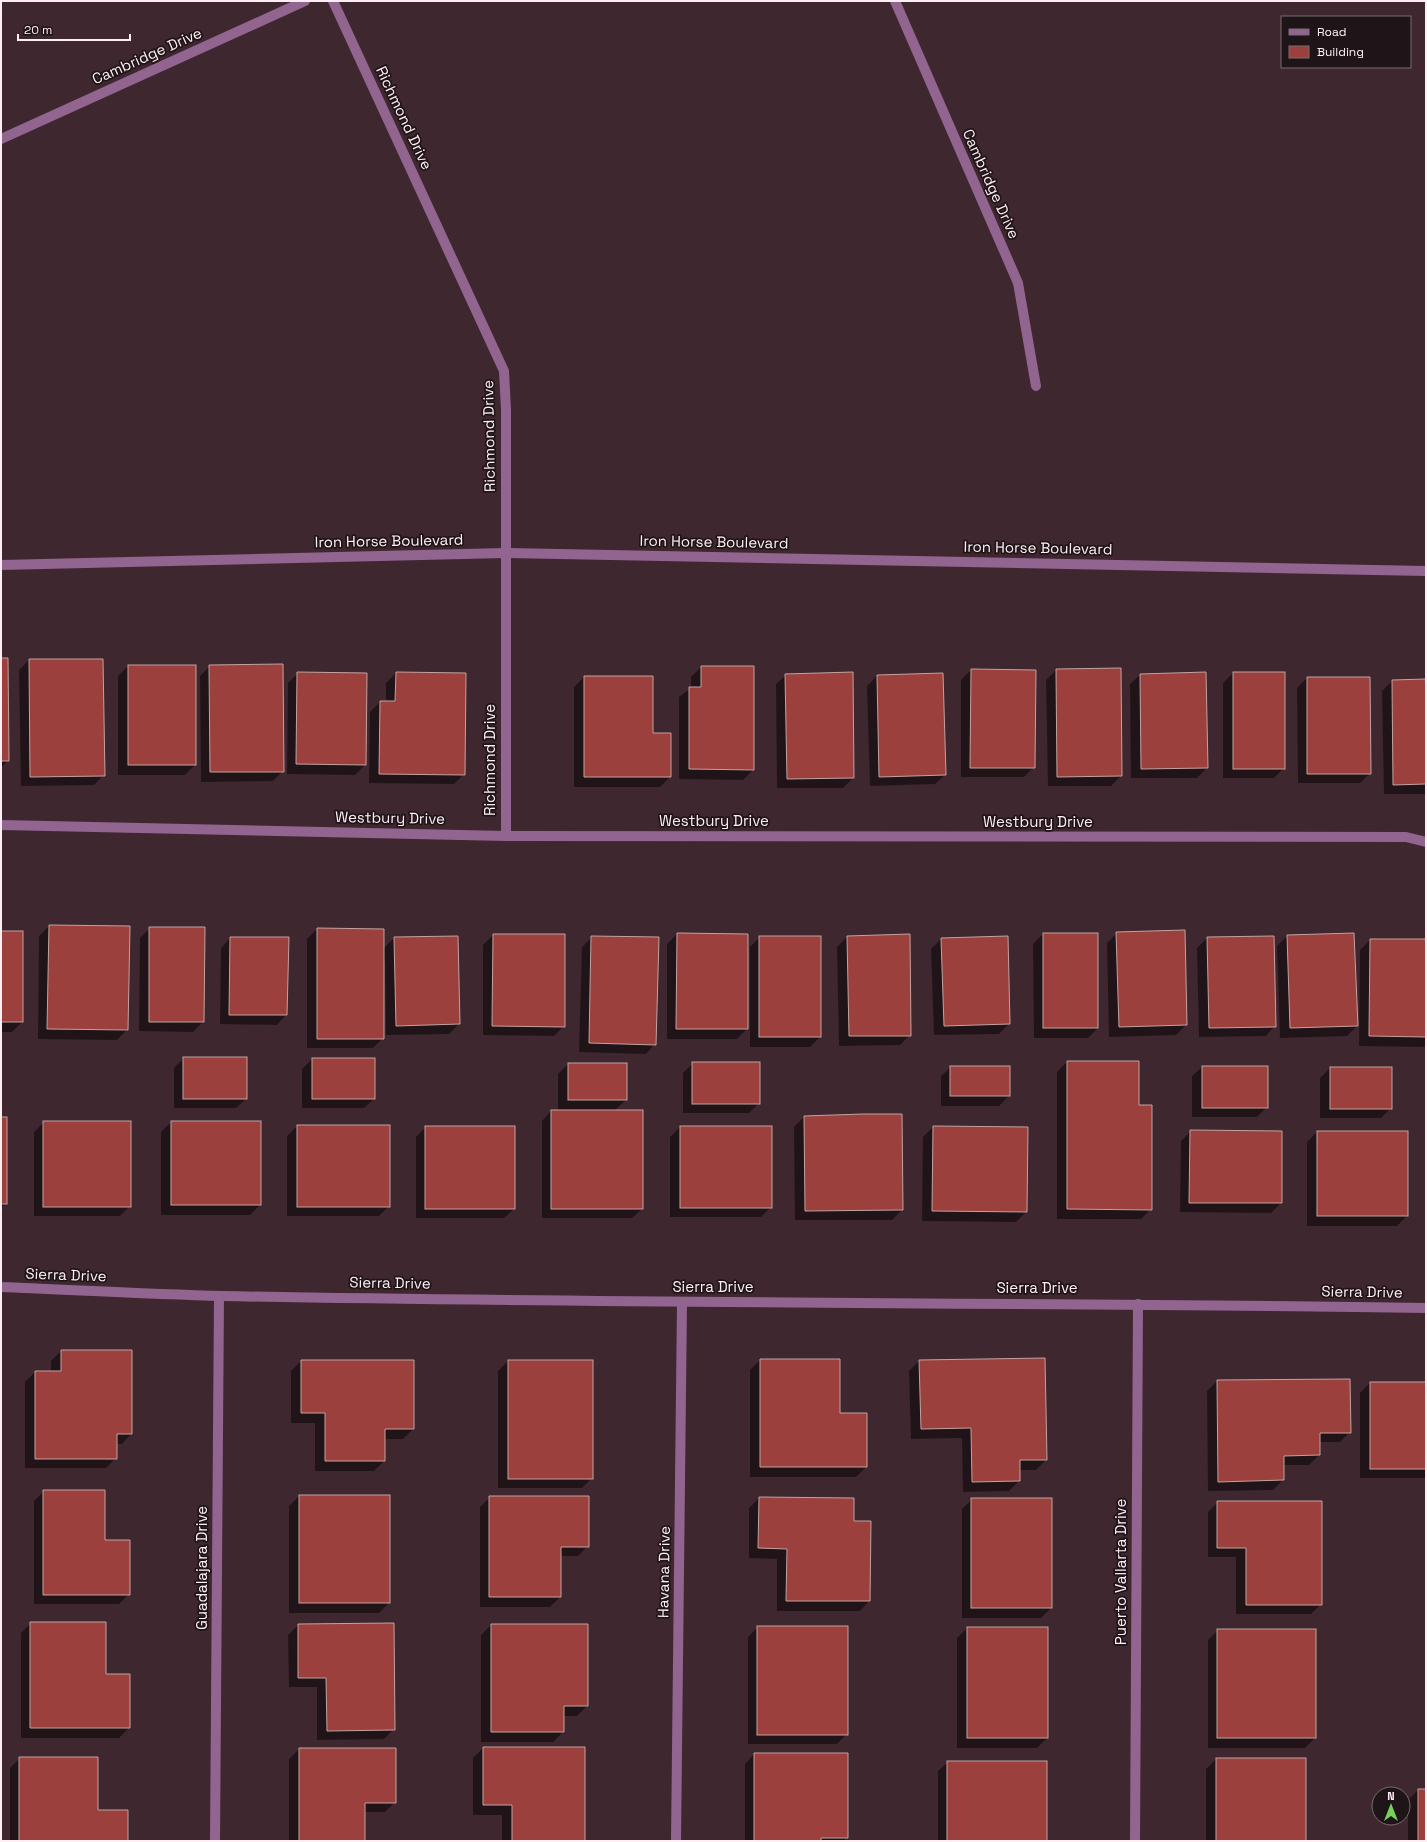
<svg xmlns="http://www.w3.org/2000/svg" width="1427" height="1842" font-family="'Space Grotesk',sans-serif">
<rect width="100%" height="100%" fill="#3f2730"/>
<!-- shadow -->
<g fill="#0007">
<polygon points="1,659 8,760 1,768"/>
<polygon points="29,660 104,775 94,785 21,786 19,670"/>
<polygon points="128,666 195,765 185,775 118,775 118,676"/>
<polygon points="210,666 283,771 273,781 201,782 200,676"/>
<polygon points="701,667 753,770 743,780 679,779 679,697 691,688 691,677"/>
<polygon points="971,670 1034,767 1024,777 961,777 961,680"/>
<polygon points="1056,670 1121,776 1111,786 1048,786 1046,680"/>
<polygon points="298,673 365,765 355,775 287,774 288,683"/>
<polygon points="396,673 465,674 464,774 454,784 369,783 370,712 380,702 386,702 386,683"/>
<polygon points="1233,673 1284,768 1274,778 1223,778 1223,683"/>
<polygon points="786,675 853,778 843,788 777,788 776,684"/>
<polygon points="1140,675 1207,768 1197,778 1131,778 1130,684"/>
<polygon points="877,676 945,775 935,784 870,786 867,686"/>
<polygon points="584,677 652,734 670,777 660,787 574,787 574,687"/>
<polygon points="1307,678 1370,773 1360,783 1298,783 1297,688"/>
<polygon points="1426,680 1426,794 1384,794 1382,691 1392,681"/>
<polygon points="49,926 127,1030 117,1040 38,1039 39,936"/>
<polygon points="150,928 203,1022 193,1032 139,1031 140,938"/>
<polygon points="317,929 383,949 394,938 459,1024 449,1034 386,1035 385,961 383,961 382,1039 373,1048 307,1048 307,939"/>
<polygon points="1,932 22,1022 12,1032 1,1032"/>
<polygon points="1117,933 1186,1025 1176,1035 1109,1037 1107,943"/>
<polygon points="677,934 747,1029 737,1039 667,1039 667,944"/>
<polygon points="1043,934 1097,934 1098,1028 1088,1038 1034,1038 1033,944"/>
<polygon points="493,935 564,935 564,1026 554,1036 483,1035 483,945"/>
<polygon points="1287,936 1357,1026 1347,1036 1280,1038 1277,946"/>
<polygon points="592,937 655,1044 646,1054 579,1052 582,947"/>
<polygon points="760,937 820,1037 810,1047 750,1047 750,947"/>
<polygon points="847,937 910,1035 900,1045 839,1046 837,947"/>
<polygon points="1273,937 1275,1026 1266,1036 1199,1037 1197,948 1207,938"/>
<polygon points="230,938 288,938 286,1015 277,1025 220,1024 221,948"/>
<polygon points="941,939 1009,1024 999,1034 934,1035 931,949"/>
<polygon points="1370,940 1426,940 1426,1047 1359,1046 1360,950"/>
<polygon points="184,1058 246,1099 236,1108 174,1108 174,1068"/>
<polygon points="312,1059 374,1099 364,1108 302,1108 302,1069"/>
<polygon points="1067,1062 1138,1106 1151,1209 1141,1219 1057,1219 1057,1072"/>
<polygon points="693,1063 759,1103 749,1113 683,1113 683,1073"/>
<polygon points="568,1064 626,1100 614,1111 642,1209 632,1218 542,1218 542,1121 551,1111 558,1111 558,1074"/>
<polygon points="951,1067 1009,1067 1009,1096 999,1106 941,1106 941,1076"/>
<polygon points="1202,1067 1267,1107 1257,1117 1192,1117 1192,1076"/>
<polygon points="1330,1068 1391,1108 1381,1118 1320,1118 1320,1078"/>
<polygon points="804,1117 902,1210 892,1220 795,1220 794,1127"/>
<polygon points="1,1118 6,1204 1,1208"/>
<polygon points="44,1122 130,1206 120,1216 34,1216 34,1132"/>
<polygon points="171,1122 260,1122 260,1205 250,1215 161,1215 161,1132"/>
<polygon points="297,1126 389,1206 379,1216 287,1216 287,1136"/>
<polygon points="426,1127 514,1209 504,1218 416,1218 416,1137"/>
<polygon points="680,1127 771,1207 761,1217 670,1217 670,1137"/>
<polygon points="933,1127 1027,1128 1026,1212 1016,1222 922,1221 923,1137"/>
<polygon points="1191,1131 1281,1203 1271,1213 1180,1212 1181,1141"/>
<polygon points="1317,1132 1407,1216 1397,1226 1307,1226 1307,1142"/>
<polygon points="61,1351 131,1434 122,1444 116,1444 116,1458 106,1468 25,1468 25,1382 35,1372 51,1372 51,1361"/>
<polygon points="760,1360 839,1414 866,1414 866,1467 856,1477 750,1477 750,1370"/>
<polygon points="301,1361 413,1361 413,1429 403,1439 384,1439 384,1461 374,1471 315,1471 315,1423 291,1423 291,1371"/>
<polygon points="508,1361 592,1478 582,1488 498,1488 498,1371"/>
<polygon points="919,1361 1046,1460 1036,1470 1019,1470 1019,1481 1009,1491 963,1492 962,1438 911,1439 909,1371"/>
<polygon points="1217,1381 1350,1432 1340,1442 1319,1442 1319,1455 1309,1465 1283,1465 1283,1480 1273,1490 1208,1491 1207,1391"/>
<polygon points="1370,1383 1426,1383 1426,1478 1360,1478 1360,1393"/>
<polygon points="44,1491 104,1541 129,1594 119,1604 34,1604 34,1501"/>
<polygon points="299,1496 389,1496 389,1603 379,1613 289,1613 289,1506"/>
<polygon points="490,1497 588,1546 578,1556 560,1556 560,1597 550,1607 480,1607 480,1507"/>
<polygon points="759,1498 853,1522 869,1601 860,1611 777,1611 777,1559 749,1558 749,1508"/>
<polygon points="972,1499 1051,1608 1041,1618 962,1618 962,1509"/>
<polygon points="1218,1502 1321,1604 1311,1614 1236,1614 1236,1557 1208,1557 1208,1512"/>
<polygon points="31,1623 105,1675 129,1728 119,1738 21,1738 21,1633"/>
<polygon points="298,1625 394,1729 384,1739 317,1740 317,1687 289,1687 288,1635"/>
<polygon points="491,1625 587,1706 577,1716 563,1716 563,1732 553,1742 481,1742 481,1635"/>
<polygon points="758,1627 847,1734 837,1744 748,1744 748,1637"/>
<polygon points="967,1628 1047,1738 1037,1748 957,1748 957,1638"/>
<polygon points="1218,1630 1315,1738 1305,1748 1208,1748 1208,1640"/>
<polygon points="483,1748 584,1841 502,1841 502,1815 473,1815 473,1758"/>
<polygon points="299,1749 395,1802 385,1812 364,1812 364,1841 289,1841 289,1759"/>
<polygon points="754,1754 847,1754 847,1838 844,1841 745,1841 745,1764"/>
<polygon points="20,1758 97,1811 127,1841 10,1841 10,1768"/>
<polygon points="1216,1759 1305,1841 1206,1841 1206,1769"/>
<polygon points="948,1762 1046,1841 938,1841 938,1771"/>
<polygon points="1418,1790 1426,1790 1426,1841 1408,1841 1408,1800"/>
</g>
<!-- building -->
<g fill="#9b403d" stroke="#c2a3a0">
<polygon points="1,658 8,658 9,761 1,761"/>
<polygon points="29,659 103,659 105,776 30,777"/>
<polygon points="283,664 284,772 210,772 209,665"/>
<rect x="128" y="665" width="68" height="100"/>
<polygon points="701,666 754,666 754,770 689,769 689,687 701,687"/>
<polygon points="1121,668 1122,776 1057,777 1056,669"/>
<polygon points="971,669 1036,670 1035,768 970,768"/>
<polygon points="297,672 367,673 366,765 296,764"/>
<polygon points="396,672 466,673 465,775 379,774 380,701 395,701"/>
<polygon points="853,672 854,778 787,779 785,674"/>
<polygon points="1206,672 1208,768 1141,769 1140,674"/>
<rect x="1233" y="672" width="52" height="97"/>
<polygon points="943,673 946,775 879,777 877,675"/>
<polygon points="584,676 653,676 653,733 671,733 671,777 584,777"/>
<polygon points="1307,677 1370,677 1371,774 1307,774"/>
<polygon points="1426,679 1426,784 1393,785 1392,680"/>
<polygon points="49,925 130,926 128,1030 47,1029"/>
<polygon points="149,927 205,927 204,1022 149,1022"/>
<polygon points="317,928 384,929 384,1039 317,1039"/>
<polygon points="1185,930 1187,1025 1119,1027 1116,932"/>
<rect x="1" y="931" width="22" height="91"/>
<polygon points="677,933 748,934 748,1029 676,1029"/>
<rect x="1043" y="933" width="55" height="95"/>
<polygon points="1354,933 1358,1026 1290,1028 1287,935"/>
<polygon points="493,934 565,934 565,1027 492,1026"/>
<polygon points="910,934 911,1036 849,1036 847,936"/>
<polygon points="458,936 460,1024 396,1026 394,937"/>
<polygon points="591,936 659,937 656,1045 589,1043"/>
<rect x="759" y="936" width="62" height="101"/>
<polygon points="1008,936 1010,1024 944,1026 941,938"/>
<polygon points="1274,936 1276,1027 1209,1028 1207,937"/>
<polygon points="230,937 289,937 287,1015 229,1015"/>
<polygon points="1370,939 1426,939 1426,1037 1369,1036"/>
<rect x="183" y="1057" width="64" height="42"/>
<rect x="312" y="1058" width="63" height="41"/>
<polygon points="1067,1061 1139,1061 1139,1105 1152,1105 1152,1210 1067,1209"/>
<rect x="692" y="1062" width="68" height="42"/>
<rect x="568" y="1063" width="59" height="37"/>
<rect x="950" y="1066" width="60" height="30"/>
<rect x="1202" y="1066" width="66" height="42"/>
<rect x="1330" y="1067" width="62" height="42"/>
<rect x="551" y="1110" width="92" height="99"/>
<polygon points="863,1114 902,1114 903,1210 805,1211 804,1116"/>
<rect x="1" y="1117" width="6" height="87"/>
<rect x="43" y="1121" width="88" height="86"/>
<rect x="171" y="1121" width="90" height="84"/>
<rect x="297" y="1125" width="93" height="82"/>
<rect x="425" y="1126" width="90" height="83"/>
<rect x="680" y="1126" width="92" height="82"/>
<polygon points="933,1126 1028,1127 1027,1212 932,1211"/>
<polygon points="1190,1130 1282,1131 1282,1203 1189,1203"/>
<rect x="1317" y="1131" width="91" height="85"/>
<polygon points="61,1350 132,1350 132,1434 117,1434 117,1459 35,1459 35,1371 61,1371"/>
<polygon points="1045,1358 1047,1460 1020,1460 1020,1481 972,1482 971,1428 921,1429 919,1360"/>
<polygon points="760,1359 840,1359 840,1413 867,1413 867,1467 760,1467"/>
<polygon points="301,1360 414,1360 414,1429 385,1429 385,1461 325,1461 325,1413 301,1413"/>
<rect x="508" y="1360" width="85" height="119"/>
<polygon points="1350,1379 1351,1433 1320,1433 1320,1455 1284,1456 1284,1480 1218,1482 1217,1380"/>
<rect x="1370" y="1382" width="56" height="87"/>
<polygon points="43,1490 105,1490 105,1540 130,1540 130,1595 43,1595"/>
<rect x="299" y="1495" width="91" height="108"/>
<polygon points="489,1496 589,1496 589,1547 561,1547 561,1597 489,1597"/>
<polygon points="759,1497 854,1498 854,1521 871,1521 870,1601 786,1601 787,1549 758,1548"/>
<rect x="971" y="1498" width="81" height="110"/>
<polygon points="1217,1501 1322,1501 1322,1605 1246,1605 1246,1548 1217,1548"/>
<polygon points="30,1622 106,1622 106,1674 130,1674 130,1728 30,1728"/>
<polygon points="394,1623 395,1730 327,1731 326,1678 298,1678 298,1624"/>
<polygon points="491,1624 588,1624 588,1706 564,1706 564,1732 491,1732"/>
<rect x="757" y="1626" width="91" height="109"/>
<rect x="967" y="1627" width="81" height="111"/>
<rect x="1217" y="1629" width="99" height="109"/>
<polygon points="483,1747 585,1747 585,1841 512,1841 512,1805 483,1805"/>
<polygon points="299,1748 396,1748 396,1803 365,1803 365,1841 299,1841"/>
<polygon points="754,1753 848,1753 848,1838 821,1838 821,1841 754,1841"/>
<polygon points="19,1757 98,1757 98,1810 128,1810 128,1841 19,1841"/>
<rect x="1216" y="1758" width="90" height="83"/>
<rect x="947" y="1761" width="100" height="80"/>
<rect x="1418" y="1789" width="8" height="52"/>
</g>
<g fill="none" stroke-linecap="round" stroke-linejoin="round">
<!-- minor -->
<g stroke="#91658f" stroke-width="10">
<polyline points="333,1 504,371 506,410 506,836"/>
<polyline points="895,1 1018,283 1036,386"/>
<polyline points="1,139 305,1"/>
<polyline points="1,565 505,553 1426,571"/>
<polyline points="1,825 506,836 1406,837 1426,842"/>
<path d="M1,1287c74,3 148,7 222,9 401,8 802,6 1203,12"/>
<polyline points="215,1841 219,1296"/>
<polyline points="676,1841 682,1302"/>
<polyline points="1135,1841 1138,1304"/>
</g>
</g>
<g text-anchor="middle" stroke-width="3.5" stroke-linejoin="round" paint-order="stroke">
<!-- street labels -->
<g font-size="15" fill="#ffeff4" stroke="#1f1418">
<text transform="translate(147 56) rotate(-24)" y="5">Cambridge Drive</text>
<text transform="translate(404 118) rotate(65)" y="5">Richmond Drive</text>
<text transform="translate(991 184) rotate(66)" y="5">Cambridge Drive</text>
<text transform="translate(489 436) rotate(-91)" y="5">Richmond Drive</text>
<text transform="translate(389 541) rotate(-1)" y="5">Iron Horse Boulevard</text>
<text transform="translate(714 542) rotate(1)" y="5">Iron Horse Boulevard</text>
<text transform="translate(1038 548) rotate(1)" y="5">Iron Horse Boulevard</text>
<text transform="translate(490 760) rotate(-90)" y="5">Richmond Drive</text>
<text transform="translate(390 818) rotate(1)" y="5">Westbury Drive</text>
<text x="714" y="826">Westbury Drive</text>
<text x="1038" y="827">Westbury Drive</text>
<text transform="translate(66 1275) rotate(2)" y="5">Sierra Drive</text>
<text transform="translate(390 1283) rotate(1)" y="5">Sierra Drive</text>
<text x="713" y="1292">Sierra Drive</text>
<text x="1037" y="1293">Sierra Drive</text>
<text transform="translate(1362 1292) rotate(1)" y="5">Sierra Drive</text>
<text transform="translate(202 1568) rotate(-90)" y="5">Guadalajara Drive</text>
<text transform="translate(664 1572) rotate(-89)" y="5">Havana Drive</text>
<text transform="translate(1121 1572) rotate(-90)" y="5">Puerto Vallarta Drive</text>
</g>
</g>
<!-- border -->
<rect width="1427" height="1842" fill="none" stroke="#ffeff4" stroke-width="4"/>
<!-- legend -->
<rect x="1281" y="16" width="130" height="52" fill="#1f1418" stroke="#796c70"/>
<rect x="1289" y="29" width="20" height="6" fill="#91658f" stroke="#796c70"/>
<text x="1317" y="36" font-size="12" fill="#ffeff4">Road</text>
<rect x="1289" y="46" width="20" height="12" fill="#9b403d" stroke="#796c70"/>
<text x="1317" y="56" font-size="12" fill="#ffeff4">Building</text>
<!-- north arrow -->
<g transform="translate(1391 1806)"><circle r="19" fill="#1f1418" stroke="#796c70"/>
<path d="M0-3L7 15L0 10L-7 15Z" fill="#78d259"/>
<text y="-6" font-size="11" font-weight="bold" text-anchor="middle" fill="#ffeff4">N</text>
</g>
<!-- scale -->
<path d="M18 34v6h112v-6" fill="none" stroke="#ffeff4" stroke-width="2"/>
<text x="24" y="34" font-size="12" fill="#ffeff4" stroke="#1f1418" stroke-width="3" paint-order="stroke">20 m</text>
</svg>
